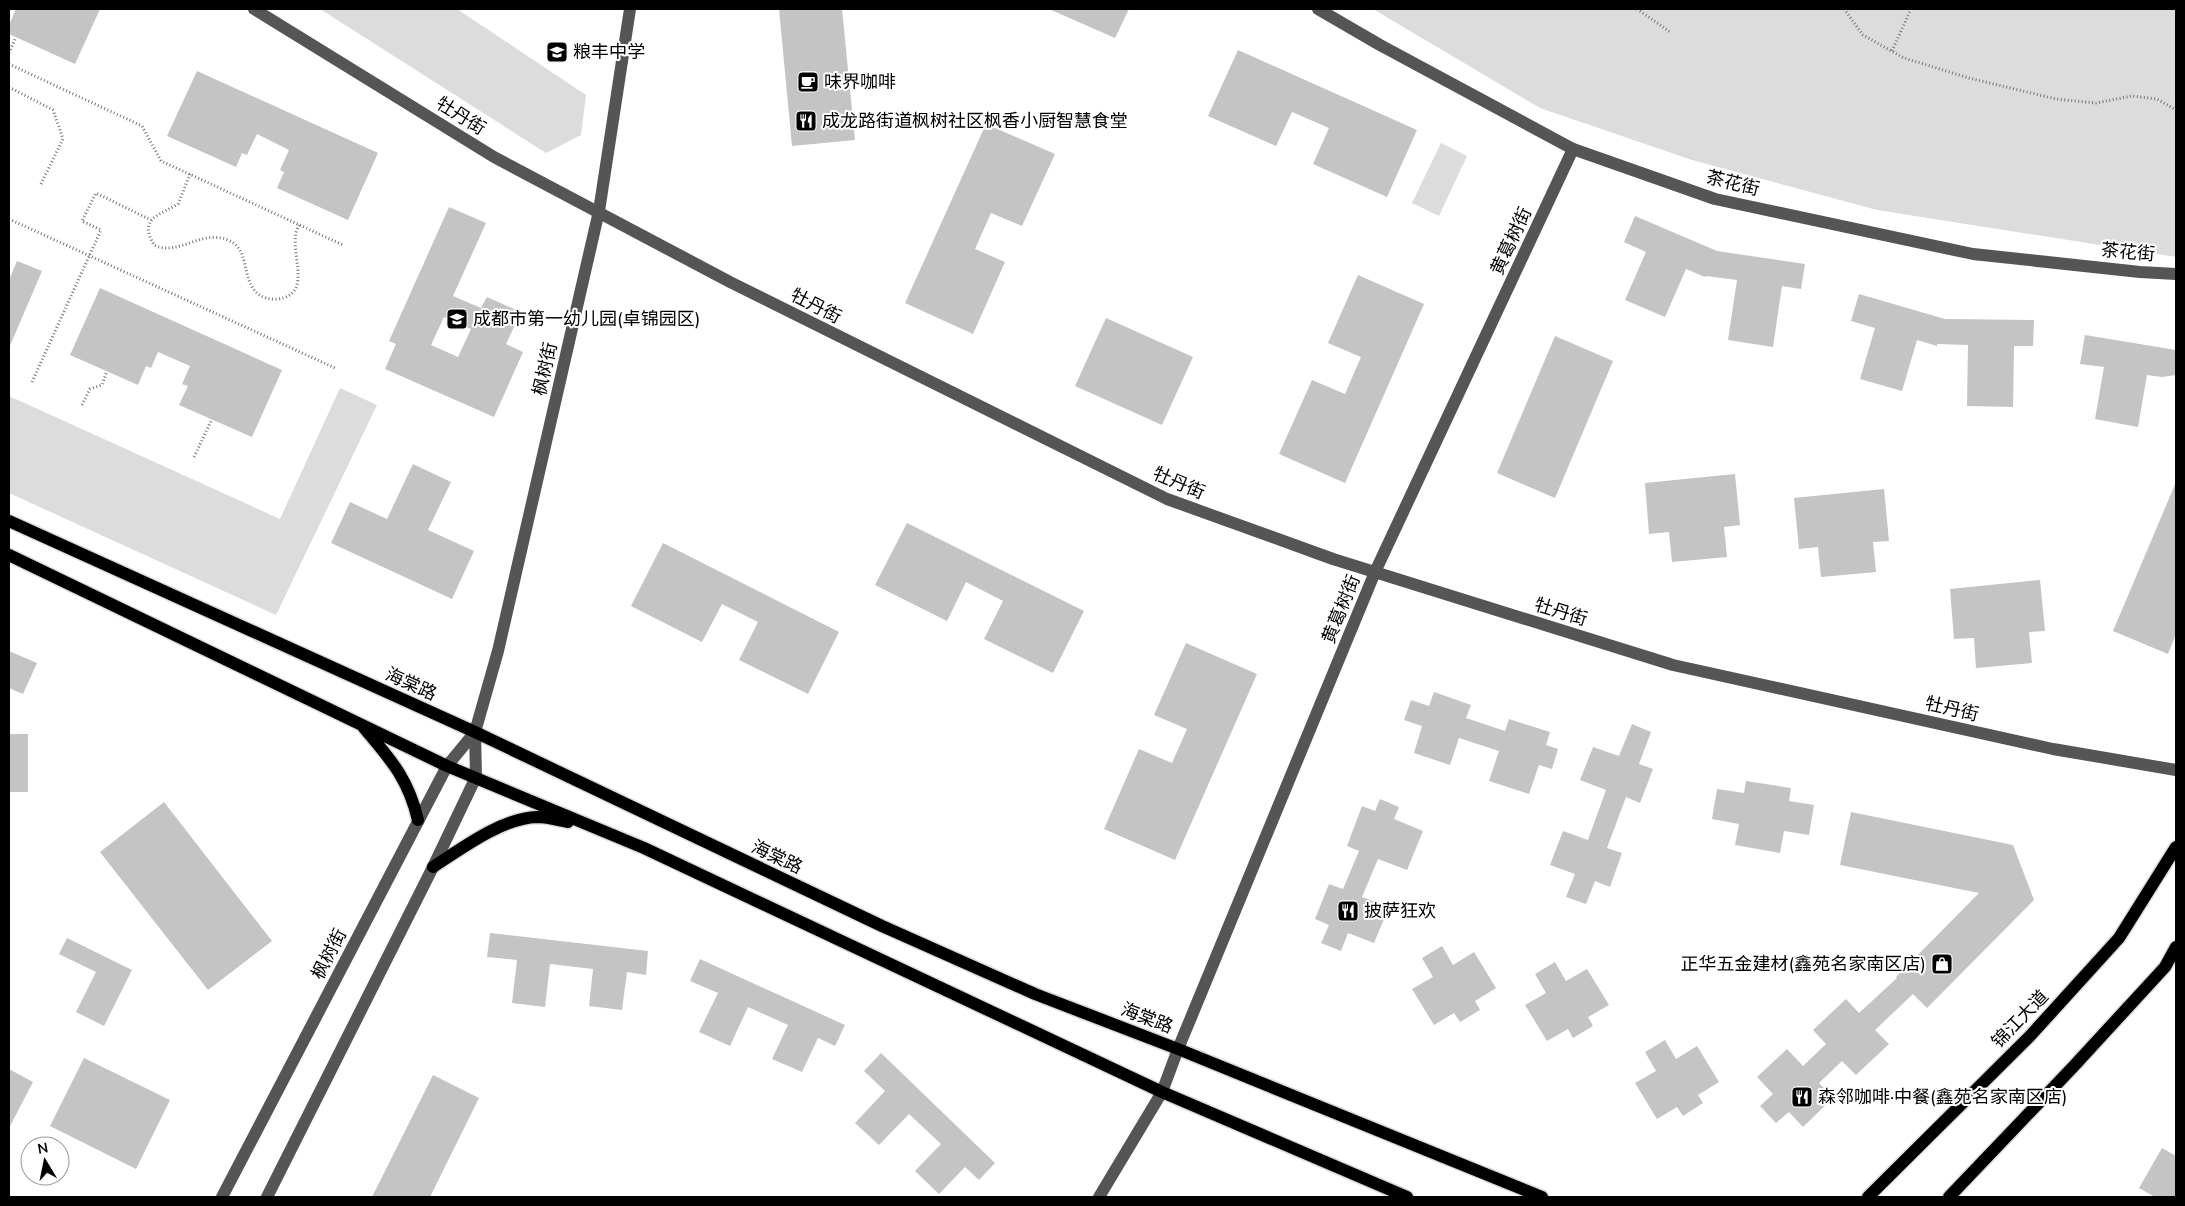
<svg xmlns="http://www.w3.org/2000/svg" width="2185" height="1206" font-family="'Nunito Sans','Noto Sans SC',sans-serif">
<rect width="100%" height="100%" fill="#fff"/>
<!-- green -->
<g fill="#dcdcdc">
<polygon points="320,9 457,9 586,95 581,135 546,153"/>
<polygon points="1373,9 2176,9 2176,257 1877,210 1692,160 1540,108"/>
<polygon points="1441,143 1467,156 1439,216 1412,203"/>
<polygon points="340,388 377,405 276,615 9,493 9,396 280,519"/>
</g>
<!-- building -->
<g fill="#c4c4c4" fill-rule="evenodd">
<polygon points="16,9 100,9 75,64 9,34 9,25"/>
<polygon points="779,9 842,9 855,140 792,146"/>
<polygon points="1049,9 1129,9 1115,38"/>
<polygon points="1238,50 1417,130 1387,197 1313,164 1329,128 1292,112 1276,146 1208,116"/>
<polygon points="197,71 378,153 348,220 277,188 284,172 280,170 289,150 257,134 247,155 242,153 236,167 167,136"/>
<polygon points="986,124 1055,154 1022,226 991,213 975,249 1005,262 973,334 905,303"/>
<path d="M449,207l37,16 -33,73 28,12 6,-11 34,15 -15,32 17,8 -29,65 -109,-48 11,-25 -7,-3zM444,317l27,12 -13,28 -27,-12z"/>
<polygon points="1635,216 1717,251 1805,264 1801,289 1782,286 1773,347 1728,340 1737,280 1706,276 1705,277 1686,269 1665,317 1625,300 1646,252 1624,242"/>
<polygon points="17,261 42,271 9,348 9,280"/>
<polygon points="1358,275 1424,304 1345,483 1279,454 1312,380 1345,394 1361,357 1328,343"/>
<polygon points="100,288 282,370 252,437 179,405 188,386 182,384 190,366 158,352 151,368 146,366 138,385 70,355"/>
<polygon points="1859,294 1945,319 2034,320 2033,346 2014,346 2013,407 1967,406 1968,345 1937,344 1937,346 1917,340 1902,391 1860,379 1875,328 1851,321"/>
<polygon points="1106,318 1193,357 1162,425 1075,386"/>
<polygon points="2085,335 2176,350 2176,375 2162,377 2147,375 2138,427 2095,419 2104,367 2080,364"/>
<polygon points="1555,336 1613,361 1555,498 1497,473"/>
<polygon points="413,464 451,482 428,530 474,551 452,599 331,543 350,502 387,519"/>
<polygon points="1735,474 1740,525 1724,527 1727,557 1672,562 1669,532 1649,534 1645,483"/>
<polygon points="2176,482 2176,634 2168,654 2113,631"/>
<polygon points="1884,489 1889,541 1873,542 1876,572 1821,577 1818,547 1799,549 1794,498"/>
<polygon points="907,523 1084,611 1053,673 984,639 1003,601 966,582 947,621 875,585"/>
<polygon points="663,543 839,632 808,694 739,660 758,622 722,604 702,642 631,606"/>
<polygon points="2040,580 2045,631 2029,632 2032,663 1976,668 1974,638 1954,639 1950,589"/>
<polygon points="1186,643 1257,674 1175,860 1104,829 1139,749 1172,763 1187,729 1154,715"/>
<polygon points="9,651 37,663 23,694 9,688"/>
<polygon points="1434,692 1471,705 1466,718 1505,731 1509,719 1550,732 1546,745 1558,749 1552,769 1539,765 1529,794 1489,781 1499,751 1459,738 1450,765 1414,753 1422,726 1404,720 1411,700 1429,706"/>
<polygon points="1632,724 1651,732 1639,764 1653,769 1640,803 1626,797 1607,848 1622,853 1610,887 1595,881 1586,904 1566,897 1575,874 1550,865 1563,831 1588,840 1606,790 1580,780 1593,747 1619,756"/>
<rect x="9" y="734" width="19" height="58"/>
<polygon points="1746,781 1791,788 1789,801 1814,805 1809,835 1784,831 1780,853 1735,845 1739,824 1712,819 1717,789 1744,793"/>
<polygon points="1380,799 1399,807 1394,819 1423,831 1407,870 1378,859 1362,897 1389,907 1374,943 1348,933 1341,951 1321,943 1329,925 1315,919 1329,884 1343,889 1359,851 1347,846 1362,806 1375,811"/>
<polygon points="164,802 272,941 208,990 100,852"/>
<polygon points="1851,812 2013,845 2034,900 1927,1008 1913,994 1875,1030 1889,1044 1856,1075 1842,1061 1819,1083 1833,1098 1803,1127 1789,1112 1776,1123 1760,1106 1773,1094 1757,1077 1787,1049 1803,1066 1826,1044 1813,1030 1846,999 1859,1013 1897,978 1896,977 1979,893 1840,865"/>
<polygon points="490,933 648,951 646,975 627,972 622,1010 589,1006 593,969 550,964 545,1007 512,1003 517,960 487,957"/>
<polygon points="67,938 132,970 104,1026 76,1012 96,972 59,954"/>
<polygon points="1442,946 1453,965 1474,952 1496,988 1475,1001 1480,1010 1460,1022 1454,1013 1434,1025 1412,989 1433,977 1422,958"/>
<polygon points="700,959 845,1025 835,1046 818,1038 802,1072 772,1059 788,1025 748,1007 730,1046 699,1032 718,993 690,981"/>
<polygon points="1555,962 1566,981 1587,969 1609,1005 1588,1017 1593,1026 1573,1038 1568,1029 1547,1041 1525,1005 1546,993 1535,974"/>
<polygon points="1665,1040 1676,1059 1697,1046 1719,1082 1698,1095 1703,1103 1683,1116 1677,1107 1657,1119 1635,1083 1656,1071 1645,1052"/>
<polygon points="881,1053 995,1163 979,1180 965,1167 939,1194 915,1171 941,1144 909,1114 879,1145 855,1123 885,1091 864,1071"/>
<polygon points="84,1058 170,1100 136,1169 50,1126"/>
<polygon points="9,1069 33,1082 9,1128"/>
<polygon points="433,1075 479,1098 430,1197 372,1197"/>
<polygon points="2162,1148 2176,1156 2176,1197 2155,1197 2139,1188"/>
</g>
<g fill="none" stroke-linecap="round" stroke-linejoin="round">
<!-- major casing -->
<g stroke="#dbdbdb" stroke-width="15">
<g id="major">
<polyline points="9,521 475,732 882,926 1035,994 1178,1049 1542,1197"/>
<polyline points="9,555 447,766 644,848 1162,1092 1407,1197"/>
<path d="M364,728c27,32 44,50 54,92"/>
<path d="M433,867c28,-18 69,-49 104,-50 10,0 21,3 31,5"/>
<polyline points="1868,1197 2030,1036 2119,938 2176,847"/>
<polyline points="1949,1197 2073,1067 2165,967 2176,947"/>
</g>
</g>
<!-- path -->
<g stroke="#777" stroke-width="3" stroke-dasharray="1 2.5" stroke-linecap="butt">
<polyline points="1637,9 1670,32"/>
<polyline points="1844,9 1863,35 1904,58 1969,78 2056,99 2096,103 2132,96 2157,99 2176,110"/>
<polyline points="1892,51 1911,9"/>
<polyline points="9,53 16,37"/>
<polyline points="9,64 142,126 161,161 343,245"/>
<polyline points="9,87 53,110 63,139 40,186"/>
<path d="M190,174l-12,30c-18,11 -40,14 -24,41 24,12 47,-16 74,-5 22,9 13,36 28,52 5,5 13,8 21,7 40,-4 8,-51 22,-74"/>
<polyline points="9,219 335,368"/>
<polyline points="32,382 101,230 82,221 96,193 151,220"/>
<polyline points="82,405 90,389 102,385 107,371"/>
<polyline points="194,457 212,419"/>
</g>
<!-- minor -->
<g stroke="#555" stroke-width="12">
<polyline points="254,9 494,157 730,282 1167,499 1333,559 1673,665 2053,749 2176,770"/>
<polyline points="1318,9 1380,45 1573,149 1715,199 1973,254 2140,272 2176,274"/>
<polyline points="222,1197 447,766 475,732"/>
<polyline points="267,1197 433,867 476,777 475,732 498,651 599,211 630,9"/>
<polyline points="1099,1197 1162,1092 1178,1049 1375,572 1573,149"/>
</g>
<!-- major -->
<use href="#major" stroke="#000" stroke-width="12"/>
</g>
<!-- icons -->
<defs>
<g id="school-square" transform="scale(1.125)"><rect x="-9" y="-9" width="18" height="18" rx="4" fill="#000" stroke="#fff"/><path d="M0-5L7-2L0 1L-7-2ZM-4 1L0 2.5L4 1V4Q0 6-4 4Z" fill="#fff"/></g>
<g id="cafe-square" transform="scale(1.125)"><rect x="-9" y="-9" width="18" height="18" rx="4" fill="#000" stroke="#fff"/><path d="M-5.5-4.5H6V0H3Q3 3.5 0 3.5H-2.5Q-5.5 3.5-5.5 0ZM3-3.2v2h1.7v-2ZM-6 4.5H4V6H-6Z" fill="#fff"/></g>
<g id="restaurant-square" transform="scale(1.125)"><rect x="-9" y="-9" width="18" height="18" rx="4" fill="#000" stroke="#fff"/><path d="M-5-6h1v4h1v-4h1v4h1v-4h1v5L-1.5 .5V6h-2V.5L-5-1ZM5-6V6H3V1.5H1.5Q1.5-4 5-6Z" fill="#fff"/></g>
<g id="shop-square" transform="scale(1.125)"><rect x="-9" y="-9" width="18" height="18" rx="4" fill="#000" stroke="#fff"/><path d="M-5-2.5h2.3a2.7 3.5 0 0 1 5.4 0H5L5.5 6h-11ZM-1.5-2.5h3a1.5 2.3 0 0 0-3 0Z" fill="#fff"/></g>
</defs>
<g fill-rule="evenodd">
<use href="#school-square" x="557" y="52"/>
<use href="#cafe-square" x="808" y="82"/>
<use href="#restaurant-square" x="806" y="121"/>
<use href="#school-square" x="457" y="319"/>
<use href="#restaurant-square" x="1348" y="911"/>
<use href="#shop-square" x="1942" y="964"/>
<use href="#restaurant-square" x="1802" y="1097"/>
</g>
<g text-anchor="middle" stroke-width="4" stroke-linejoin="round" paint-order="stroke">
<!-- poi labels -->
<g font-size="18" fill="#000" stroke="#fff" text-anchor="start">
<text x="573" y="58">粮丰中学</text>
<text x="824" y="88">味界咖啡</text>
<text x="822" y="127">成龙路街道枫树社区枫香小厨智慧食堂</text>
<text x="473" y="325">成都市第一幼儿园(卓锦园区)</text>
<text x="1364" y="917">披萨狂欢</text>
<text x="1926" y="970" text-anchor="end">正华五金建材(鑫苑名家南区店)</text>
<text x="1818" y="1103">森邻咖啡·中餐(鑫苑名家南区店)</text>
</g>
<!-- street labels -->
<g font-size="18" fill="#000" stroke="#fff">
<text transform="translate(461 116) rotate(32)" y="6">牡丹街</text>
<text transform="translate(1733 183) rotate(14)" y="6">茶花街</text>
<text transform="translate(1511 241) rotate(-65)" y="6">黄葛树街</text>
<text transform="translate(2128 252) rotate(5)" y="6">茶花街</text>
<text transform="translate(816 306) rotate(27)" y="6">牡丹街</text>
<text transform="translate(545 369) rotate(-77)" y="6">枫树街</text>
<text transform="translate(1179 483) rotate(23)" y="6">牡丹街</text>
<text transform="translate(1341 609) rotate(-68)" y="6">黄葛树街</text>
<text transform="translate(1561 612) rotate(17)" y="6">牡丹街</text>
<text transform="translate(411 684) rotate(24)" y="6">海棠路</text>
<text transform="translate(1952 709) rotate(13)" y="6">牡丹街</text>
<text transform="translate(777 857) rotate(25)" y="6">海棠路</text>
<text transform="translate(329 954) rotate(-63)" y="6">枫树街</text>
<text transform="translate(1147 1018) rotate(21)" y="6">海棠路</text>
<text transform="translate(2020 1019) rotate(-46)" y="6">锦江大道</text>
</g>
</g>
<!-- border -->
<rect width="2185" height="1206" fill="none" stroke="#000000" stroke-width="20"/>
<!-- north arrow -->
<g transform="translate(45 1161) rotate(350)"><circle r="24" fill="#ffffff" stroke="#999999"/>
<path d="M0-4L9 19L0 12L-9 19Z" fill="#000000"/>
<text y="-8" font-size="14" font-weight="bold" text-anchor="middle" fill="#000000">N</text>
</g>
</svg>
